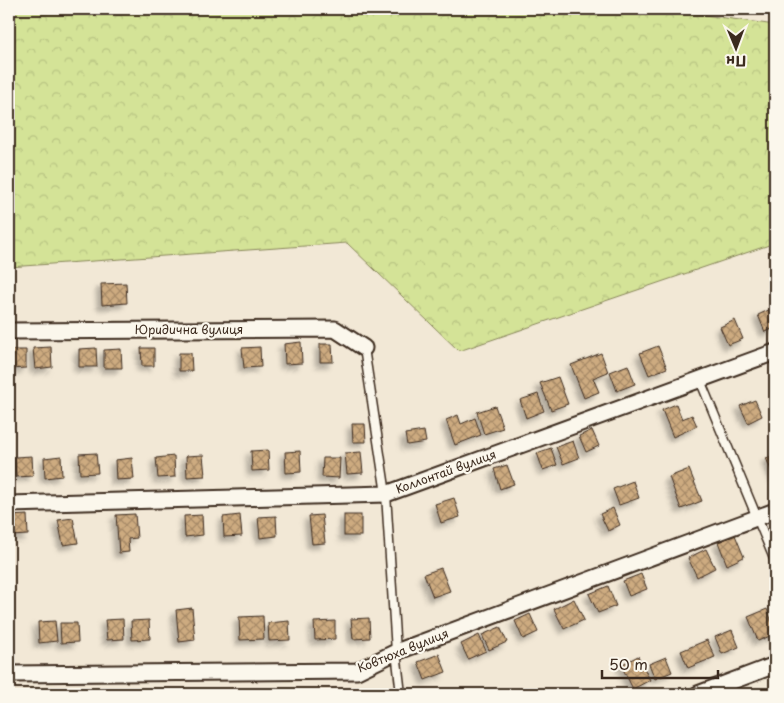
<svg xmlns="http://www.w3.org/2000/svg" width="784" height="703" font-family="'Playpen Sans',sans-serif">
<defs>
<pattern id="forest-crowns" width="20" height="18" patternUnits="userSpaceOnUse" patternTransform="scale(1.25)"><rect width="20" height="18" fill="#d4e397"/><path d="M2 6a3 3 0 1 1 6 0M12 15a3 3 0 1 1 6 0" fill="none" stroke="#b7c382"/></pattern>
<pattern id="building-cross-hatch" width="8" height="8" patternUnits="userSpaceOnUse" patternTransform="scale(1.25)"><rect width="8" height="8" fill="#cdab80"/><path d="M0 0l8 8M0 8l8-8" fill="none" stroke="#a88b68"/></pattern>
<filter id="shadow"><feDropShadow dx="-4.5" dy="4.5" stdDeviation="2.5" flood-color="#0004"/></filter>
</defs>
<rect width="100%" height="100%" fill="#f2e8d6"/>
<filter id="ink" filterUnits="userSpaceOnUse"><feTurbulence type="fractalNoise" baseFrequency=".02" numOctaves="2"/><feDisplacementMap in="SourceGraphic" scale="10" xChannelSelector="R" yChannelSelector="G"/><feConvolveMatrix kernelMatrix="1 2 1 2 8 2 1 2 1" color-interpolation-filters="sRGB"/></filter>
<g filter="url(#ink)">
<!-- forest -->
<polygon fill="url(#forest-crowns)" stroke="#88865a" points="9,9 662,9 775,25 775,243 459,351 347,243 9,267"/>
<!-- building -->
<g fill="url(#building-cross-hatch)" stroke="#3b2a1e" filter="url(#shadow)">
<polygon points="126,283 127,303 102,305 101,284"/>
<polygon points="775,307 775,328 765,332 758,315"/>
<polygon points="735,320 743,339 728,345 720,327"/>
<polygon points="301,342 302,363 285,364 284,344"/>
<polygon points="320,344 332,344 333,362 320,362"/>
<polygon points="658,346 667,368 649,375 640,353"/>
<polygon points="51,347 52,367 35,369 33,348"/>
<polygon points="260,347 261,367 244,368 242,348"/>
<polygon points="96,348 97,367 79,367 79,349"/>
<polygon points="141,348 154,348 154,366 142,366"/>
<polygon points="121,349 122,368 104,368 104,350"/>
<polygon points="9,350 26,350 26,368 9,369"/>
<polygon points="179,353 191,353 192,371 179,371"/>
<polygon points="601,353 608,372 593,378 599,392 584,398 571,365"/>
<polygon points="628,365 635,384 617,391 610,372"/>
<polygon points="558,377 568,404 551,410 540,383"/>
<polygon points="538,394 544,411 526,418 520,400"/>
<polygon points="755,400 762,416 748,423 740,406"/>
<polygon points="676,404 682,419 692,415 697,426 673,437 662,410"/>
<polygon points="495,406 503,428 484,434 477,412"/>
<polygon points="458,415 461,424 475,418 481,435 455,445 446,420"/>
<polygon points="352,424 365,424 366,442 353,442"/>
<polygon points="592,430 599,446 586,452 579,436"/>
<polygon points="424,431 426,442 407,445 405,434"/>
<polygon points="573,441 579,458 563,464 556,447"/>
<polygon points="551,448 557,465 543,470 537,453"/>
<polygon points="268,450 269,470 252,471 251,451"/>
<polygon points="300,451 301,472 286,473 285,452"/>
<polygon points="361,452 363,473 347,474 345,453"/>
<polygon points="96,453 98,473 80,474 79,454"/>
<polygon points="203,455 205,476 187,477 186,456"/>
<polygon points="775,455 775,476 774,477 766,458"/>
<polygon points="32,456 33,476 16,477 15,457"/>
<polygon points="61,456 62,476 45,478 44,458"/>
<polygon points="174,456 175,477 158,478 156,458"/>
<polygon points="132,458 134,479 116,480 115,460"/>
<polygon points="323,458 340,458 339,478 322,477"/>
<polygon points="507,465 514,484 500,489 494,469"/>
<polygon points="689,469 702,501 681,509 669,477"/>
<polygon points="633,481 639,498 619,505 613,489"/>
<polygon points="454,498 460,517 441,523 435,504"/>
<polygon points="613,508 620,525 608,531 600,514"/>
<polygon points="135,514 137,538 128,539 129,552 119,553 116,515"/>
<polygon points="27,515 28,535 11,536 10,516"/>
<polygon points="202,515 203,535 185,537 184,516"/>
<polygon points="240,515 242,536 224,537 223,517"/>
<polygon points="322,515 325,543 312,544 309,516"/>
<rect x="344" y="515" width="17" height="21"/>
<polygon points="276,516 277,536 260,538 258,517"/>
<polygon points="73,518 78,543 63,545 58,520"/>
<polygon points="735,535 744,557 727,565 718,542"/>
<polygon points="706,549 715,568 697,577 688,558"/>
<polygon points="441,568 450,591 433,597 424,574"/>
<polygon points="641,574 647,589 629,596 623,581"/>
<polygon points="608,586 616,606 598,613 589,594"/>
<polygon points="574,599 584,620 564,629 554,609"/>
<polygon points="192,608 195,640 179,642 176,610"/>
<polygon points="767,609 775,629 775,634 758,641 748,617"/>
<polygon points="530,614 538,632 523,639 515,621"/>
<polygon points="263,616 264,639 240,640 239,617"/>
<polygon points="369,618 370,638 353,639 351,619"/>
<polygon points="123,619 124,639 107,640 105,620"/>
<polygon points="149,620 150,639 132,640 131,621"/>
<polygon points="55,621 57,641 39,643 38,622"/>
<polygon points="289,621 290,640 269,641 268,623"/>
<polygon points="335,621 335,639 315,640 314,622"/>
<polygon points="60,623 77,623 78,642 61,643"/>
<polygon points="500,627 507,642 489,650 482,635"/>
<polygon points="732,630 739,647 722,654 715,637"/>
<polygon points="479,635 486,651 468,659 461,644"/>
<polygon points="707,640 715,657 688,668 681,651"/>
<polygon points="439,654 446,672 425,680 418,662"/>
<polygon points="638,656 650,680 633,689 621,665"/>
<polygon points="666,657 672,672 655,679 649,664"/>
</g>
<g fill="none" stroke-linecap="round" stroke-linejoin="round">
<!-- lane casing -->
<g stroke="#3b2a1e" stroke-width="11">
<g id="lane">
<polyline points="364,348 386,494 396,652 401,694"/>
<polyline points="700,380 775,561"/>
</g>
</g>
<!-- street casing -->
<g stroke="#3b2a1e" stroke-width="19">
<g id="street">
<polyline points="9,331 335,329 364,348"/>
<polyline points="9,504 386,494 775,352"/>
<polyline points="9,674 357,671 396,652 775,511"/>
<polyline points="698,694 775,665"/>
</g>
</g>
<!-- lane -->
<use href="#lane" stroke="#fbf7ec" stroke-width="8"/>
<!-- street -->
<use href="#street" stroke="#fbf7ec" stroke-width="15"/>
</g>
</g>
<g text-anchor="middle" stroke-width="4.5" stroke-linejoin="round" paint-order="stroke">
<!-- street labels -->
<g font-size="12" fill="#3b2a1e" stroke="#fbf7ec">
<text x="189" y="334">Юридична вулиця</text>
<text transform="translate(446 472) rotate(-20)" y="4">Коллонтай вулиця</text>
<text transform="translate(403 651) rotate(-22)" y="4">Ковтюха вулиця</text>
</g>
</g>
<!-- margin -->
<rect width="784" height="703" fill="none" stroke="#fbf7ec" stroke-width="30"/>
<rect x="15" y="15" width="754" height="673" fill="none" stroke="#3b2a1e" stroke-width="2" filter="url(#ink)"/>
<!-- north arrow -->
<g transform="translate(736 48) rotate(179)" stroke="#fbf7ec" stroke-width="4" paint-order="stroke">
<path d="M0-4L9 19L0 12L-9 19Z" fill="#3b2a1e"/>
<text y="-8" font-size="14" font-weight="bold" text-anchor="middle" fill="#3b2a1e">Пн</text>
</g>
<!-- scale -->
<path d="M602 670v8h116v-8" fill="none" stroke="#3b2a1e" stroke-width="2.5"/>
<text x="609" y="670" font-size="15" fill="#3b2a1e" stroke="#fbf7ec" stroke-width="4" paint-order="stroke">50 m</text>
</svg>
